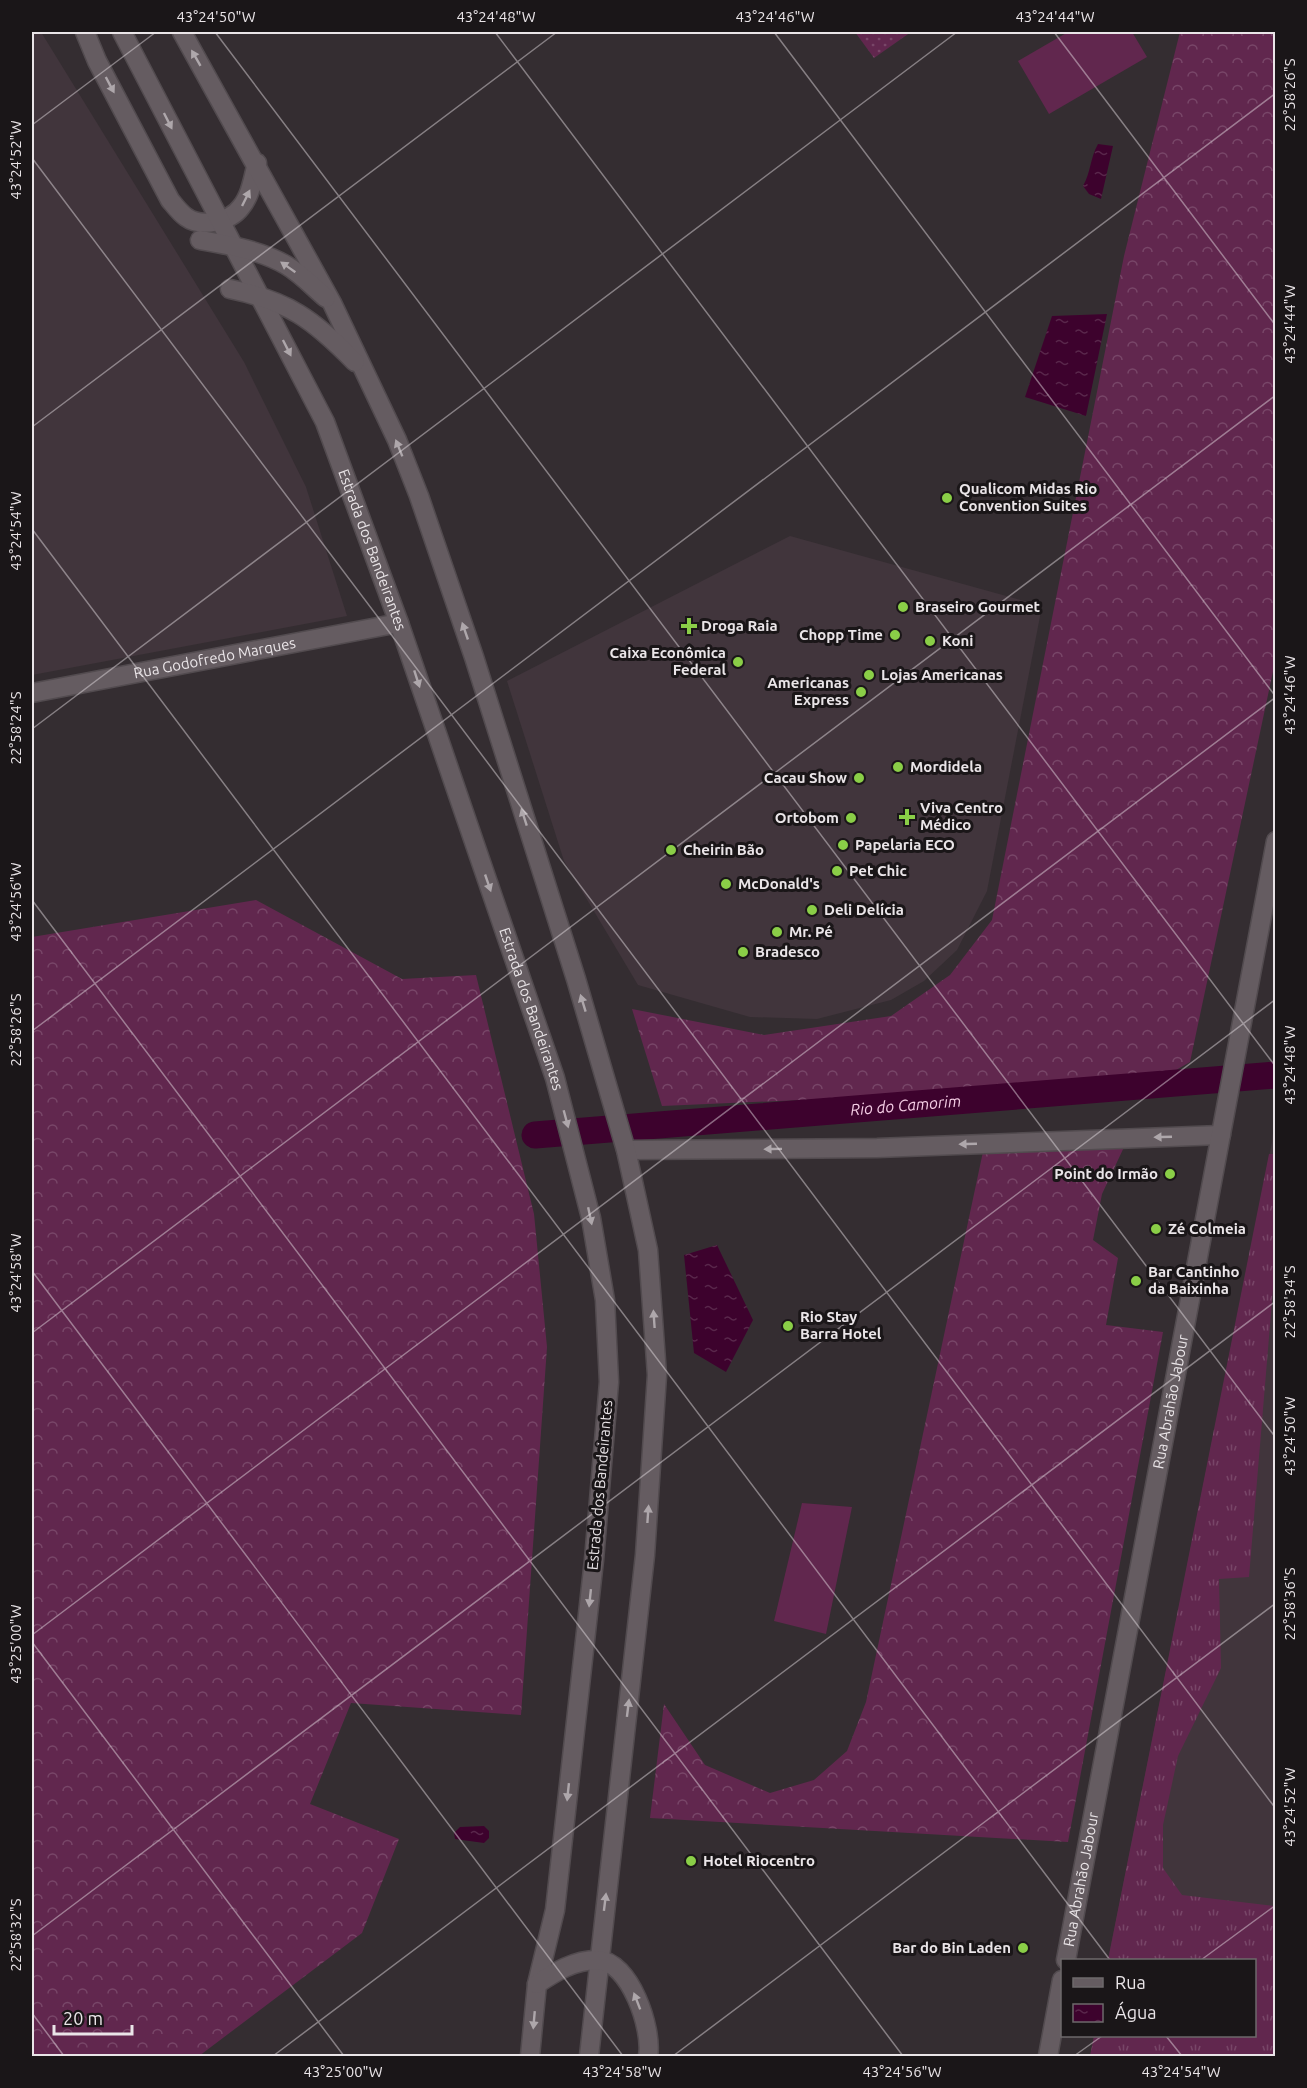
<svg xmlns="http://www.w3.org/2000/svg" width="1307" height="2088" font-family="Ubuntu,sans-serif">
<defs>
<pattern id="grass-tufts" width="24" height="20" patternUnits="userSpaceOnUse" patternTransform="scale(1.5)"><rect width="24" height="20" fill="#61274e"/><path d="M3 7l-1-3M5 7V3M7 7l1-3M15 17l-1-3M17 17v-4M19 17l1-3" fill="none" stroke="#784668"/></pattern>
<pattern id="forest-crowns" width="20" height="18" patternUnits="userSpaceOnUse" patternTransform="scale(1.5)"><rect width="20" height="18" fill="#61274e"/><path d="M2 6a3 3 0 1 1 6 0M12 15a3 3 0 1 1 6 0" fill="none" stroke="#784668"/></pattern>
<pattern id="park-dots" width="8" height="8" patternUnits="userSpaceOnUse" patternTransform="scale(1.5)"><rect width="8" height="8" fill="#61274e"/><path d="M2 2h.1M6 6h.1" fill="none" stroke="#784668" stroke-width="1.8" stroke-linecap="round"/></pattern>
<pattern id="water-ripples" width="26" height="14" patternUnits="userSpaceOnUse" patternTransform="scale(1.5)"><rect width="26" height="14" fill="#3d022d"/><path d="M2 4q2-2 4 0t4 0M15 11q2-2 4 0t4 0" fill="none" stroke="#59274b"/></pattern>
</defs>
<rect width="100%" height="100%" fill="#342d31"/>
<!-- built -->
<g fill="#41353c">
<polygon points="32,32 41,32 244,362 306,487 347,616 32,675"/>
<polygon points="790,536 1042,606 987,891 957,950 924,981 891,1000 817,1019 750,1017 638,985 564,861 507,681"/>
<polygon points="1275,1113 1275,2056 1090,2056 1094,2036 1254,2036 1254,1960 1108,1960 1272,1142"/>
</g>
<!-- grass -->
<polygon fill="url(#grass-tufts)" points="1269,1154 1275,1154 1275,1265 1249,1577 1219,1579 1221,1668 1178,1756 1163,1825 1163,1868 1182,1895 1275,1906 1275,2056 1090,2056 1094,2036 1254,2036 1254,1960 1108,1960"/>
<!-- forest -->
<g fill="url(#forest-crowns)">
<polygon points="1180,32 1276,32 1275,662 1190,1062 1150,1085 662,1106 632,1009 764,1035 891,1016 950,975 992,920 1124,256"/>
<polygon points="256,900 402,979 476,975 534,1214 547,1347 521,1715 351,1703 310,1804 399,1839 362,1933 199,2056 32,2056 32,937"/>
<polygon points="1125,1145 1102,1194 1093,1240 1118,1258 1106,1325 1163,1332 1068,1842 650,1818 664,1704 705,1765 770,1793 814,1780 847,1751 866,1702 984,1147"/>
</g>
<!-- park -->
<polygon fill="url(#park-dots)" points="855,32 911,32 874,58"/>
<!-- pitch -->
<g fill="#61274e">
<polygon points="1068,32 1132,32 1147,57 1049,114 1018,61"/>
<polygon points="802,1503 852,1507 826,1634 774,1621"/>
</g>
<!-- water -->
<g fill="url(#water-ripples)">
<path d="M1098,144l15,2 -12,53 -12,-5 -6,-8c8,-14 7,-28 15,-42z"/>
<polygon points="1107,314 1086,416 1025,397 1052,316"/>
<polygon points="717,1245 753,1320 726,1372 694,1353 684,1255"/>
<polygon points="484,1826 489,1831 489,1838 484,1843 455,1839 454,1833 460,1827"/>
</g>
<g fill="none" stroke-linecap="round" stroke-linejoin="round">
<!-- canal -->
<path stroke="#3d022d" stroke-width="27" id="s1" d="M535,1135l741,-60"/>
<!-- street casing -->
<g stroke="#524b4f" stroke-width="21">
<g id="street">
<path id="s2" d="M32,693l367,-70"/>
<polyline points="626,1150 877,1148 1221,1135"/>
</g>
</g>
<!-- secondary casing -->
<g stroke="#524b4f" stroke-width="21">
<g id="secondary">
<path d="M85,32l12,29 73,139c5,6 10,13 16,17 15,11 44,5 55,-10 10,-12 12,-29 16,-44"/>
<path id="s3" d="M122,32l203,390 74,201 156,455 36,140 14,82 4,82 -15,178 -39,350 -18,74 -7,72"/>
<polyline points="182,32 332,303 397,440 419,496 474,657 576,979 626,1150 648,1250 657,1375 645,1555 589,2056"/>
<path d="M200,240c28,5 60,10 86,25 14,8 27,22 40,33"/>
<path d="M230,289c58,12 83,30 125,73"/>
<path id="s4" d="M1066,1960l210,-1119"/>
<path d="M537,1984c18,-12 37,-24 60,-24 33,0 56,70 51,96"/>
<polyline points="1048,2056 1062,1980"/>
</g>
</g>
<!-- street -->
<use href="#street" stroke="#655c61" stroke-width="18"/>
<!-- secondary -->
<use href="#secondary" stroke="#655c61" stroke-width="18"/>
</g>
<!-- one-way arrows -->
<defs><path id="oneway-solid" d="M-6-.8H1V-3.2L6.5 0L1 3.2V.8H-6Z" transform="scale(1.5)"/></defs>
<g fill="#aea7ab">
<use href="#oneway-solid" transform="translate(196 58) rotate(-120)"/>
<use href="#oneway-solid" transform="translate(110 85) rotate(62)"/>
<use href="#oneway-solid" transform="translate(168 121) rotate(63)"/>
<use href="#oneway-solid" transform="translate(246 198) rotate(-64)"/>
<use href="#oneway-solid" transform="translate(288 267) rotate(-145)"/>
<use href="#oneway-solid" transform="translate(287 348) rotate(63)"/>
<use href="#oneway-solid" transform="translate(399 448) rotate(-112)"/>
<use href="#oneway-solid" transform="translate(465 631) rotate(-109)"/>
<use href="#oneway-solid" transform="translate(417 679) rotate(72)"/>
<use href="#oneway-solid" transform="translate(524 817) rotate(-108)"/>
<use href="#oneway-solid" transform="translate(488 883) rotate(71)"/>
<use href="#oneway-solid" transform="translate(583 1003) rotate(-107)"/>
<use href="#oneway-solid" transform="translate(566 1119) rotate(75)"/>
<use href="#oneway-solid" transform="translate(1163 1137) rotate(178)"/>
<use href="#oneway-solid" transform="translate(968 1144) rotate(178)"/>
<use href="#oneway-solid" transform="translate(773 1149) rotate(179)"/>
<use href="#oneway-solid" transform="translate(590 1216) rotate(78)"/>
<use href="#oneway-solid" transform="translate(654 1319) rotate(-94)"/>
<use href="#oneway-solid" transform="translate(648 1514) rotate(-86)"/>
<use href="#oneway-solid" transform="translate(590 1598) rotate(96)"/>
<use href="#oneway-solid" transform="translate(628 1708) rotate(-83)"/>
<use href="#oneway-solid" transform="translate(568 1792) rotate(96)"/>
<use href="#oneway-solid" transform="translate(605 1902) rotate(-83)"/>
<use href="#oneway-solid" transform="translate(637 2001) rotate(-111)"/>
<use href="#oneway-solid" transform="translate(534 2020) rotate(95)"/>
</g>
<!-- ticks -->
<path fill="none" stroke="#eae5e8" stroke-width="1.5" stroke-opacity="0.45" d="M215,32l1061,1406M495,32l781,1035M774,32l502,665M1054,32l222,294M32,125l124,-93M32,158l1244,1651M32,427l525,-395M32,529l1078,1431M32,729l925,-697M32,900l871,1156M32,1031l1244,-938M32,1271l591,785M32,1333l1244,-938M32,1635l1244,-938M32,1642l312,414M32,1936l1244,-937M1201,1960l75,-55M32,2013l32,43M1166,2036l16,20M273,2056l1003,-755M673,2056l603,-453M1074,2056l28,-20"/>
<!-- markers -->
<g fill="#8ace47" stroke="#1a1618" stroke-width="2">
<circle cx="947" cy="498" r="6"/>
<circle cx="903" cy="607" r="6"/>
<path d="M686 617h6v6h6v6h-6v6h-6v-6h-6v-6h6z"/>
<circle cx="895" cy="635" r="6"/>
<circle cx="930" cy="641" r="6"/>
<circle cx="738" cy="662" r="6"/>
<circle cx="869" cy="675" r="6"/>
<circle cx="861" cy="692" r="6"/>
<circle cx="898" cy="767" r="6"/>
<circle cx="859" cy="778" r="6"/>
<path d="M904 808h6v6h6v6h-6v6h-6v-6h-6v-6h6z"/>
<circle cx="851" cy="818" r="6"/>
<circle cx="843" cy="845" r="6"/>
<circle cx="671" cy="850" r="6"/>
<circle cx="837" cy="871" r="6"/>
<circle cx="726" cy="884" r="6"/>
<circle cx="812" cy="910" r="6"/>
<circle cx="777" cy="932" r="6"/>
<circle cx="743" cy="952" r="6"/>
<circle cx="1170" cy="1174" r="6"/>
<circle cx="1156" cy="1229" r="6"/>
<circle cx="1136" cy="1281" r="6"/>
<circle cx="788" cy="1326" r="6"/>
<circle cx="691" cy="1861" r="6"/>
<circle cx="1023" cy="1948" r="6"/>
</g>
<g text-anchor="middle" stroke-width="6" stroke-linejoin="round" paint-order="stroke">
<!-- poi labels -->
<g font-size="15" font-weight="bold" fill="#eae5e8" stroke="#1a1618" text-anchor="start">
<text x="959" y="494">Qualicom Midas Rio<tspan x="959" dy="17">Convention Suites</tspan></text>
<text x="915" y="612">Braseiro Gourmet</text>
<text x="701" y="631">Droga Raia</text>
<text x="883" y="640" text-anchor="end">Chopp Time</text>
<text x="942" y="646">Koni</text>
<text x="726" y="658" text-anchor="end">Caixa Econômica<tspan x="726" dy="17">Federal</tspan></text>
<text x="881" y="680">Lojas Americanas</text>
<text x="849" y="688" text-anchor="end">Americanas<tspan x="849" dy="17">Express</tspan></text>
<text x="910" y="772">Mordidela</text>
<text x="847" y="783" text-anchor="end">Cacau Show</text>
<text x="920" y="813">Viva Centro<tspan x="920" dy="17">Médico</tspan></text>
<text x="839" y="823" text-anchor="end">Ortobom</text>
<text x="855" y="850">Papelaria ECO</text>
<text x="683" y="855">Cheirin Bão</text>
<text x="849" y="876">Pet Chic</text>
<text x="738" y="889">McDonald's</text>
<text x="824" y="915">Deli Delícia</text>
<text x="789" y="937">Mr. Pé</text>
<text x="755" y="957">Bradesco</text>
<text x="1158" y="1179" text-anchor="end">Point do Irmão</text>
<text x="1168" y="1234">Zé Colmeia</text>
<text x="1148" y="1277">Bar Cantinho<tspan x="1148" dy="17">da Baixinha</tspan></text>
<text x="800" y="1322">Rio Stay<tspan x="800" dy="17">Barra Hotel</tspan></text>
<text x="703" y="1866">Hotel Riocentro</text>
<text x="1011" y="1953" text-anchor="end">Bar do Bin Laden</text>
</g>
<!-- street labels -->
<g font-size="15" fill="#eae5e8" stroke="#1a1618">
<text dy="5" stroke="none"><textPath href="#s3" startOffset="576">Estrada dos Bandeirantes</textPath></text>
<text dy="5" stroke="none"><textPath href="#s2" startOffset="186">Rua Godofredo Marques</textPath></text>
<text dy="5" stroke="none"><textPath href="#s3" startOffset="1062">Estrada dos Bandeirantes</textPath></text>
<text dy="5" stroke="none"><textPath href="#s4" startOffset="568">Rua Abrahão Jabour</textPath></text>
<text transform="translate(600 1485) rotate(-85)" y="5">Estrada dos Bandeirantes</text>
<text dy="5" stroke="none"><textPath href="#s4" startOffset="82">Rua Abrahão Jabour</textPath></text>
</g>
<!-- water labels -->
<g font-size="16" font-style="italic" fill="#f4cde4" stroke="#1a1618">
<text dy="6" stroke="none"><textPath href="#s1" startOffset="372">Rio do Camorim</textPath></text>
</g>
</g>
<!-- border -->
<rect width="1307" height="2088" fill="none" stroke="#1a1618" stroke-width="66"/>
<!-- legend -->
<rect x="1061" y="1959" width="195" height="78" fill="#1a1618" stroke="#6d696b" stroke-width="1.5"/>
<rect x="1073" y="1978" width="30" height="9" fill="#655c61" stroke="#6d696b" stroke-width="1.5"/>
<text x="1115" y="1989" font-size="18" fill="#eae5e8">Rua</text>
<rect x="1073" y="2004" width="30" height="18" fill="url(#water-ripples)" stroke="#6d696b" stroke-width="1.5"/>
<text x="1115" y="2019" font-size="18" fill="#eae5e8">Água</text>
<!-- scale -->
<path d="M54 2025v9h78v-9" fill="none" stroke="#eae5e8" stroke-width="3"/>
<text x="63" y="2025" font-size="18" fill="#eae5e8" stroke="#1a1618" stroke-width="4.5" paint-order="stroke">20 m</text>
<rect x="33" y="33" width="1241" height="2022" fill="none" stroke="#eae5e8" stroke-width="2"/>
<g font-size="15" text-anchor="middle" fill="#eae5e8">
<text x="216" y="22">43°24'50"W</text>
<text x="496" y="22">43°24'48"W</text>
<text x="775" y="22">43°24'46"W</text>
<text x="1055" y="22">43°24'44"W</text>
<text transform="translate(1290 95) rotate(-90)" y="5">22°58'26"S</text>
<text transform="translate(16 160) rotate(-90)" y="5">43°24'52"W</text>
<text transform="translate(1290 324) rotate(-90)" y="5">43°24'44"W</text>
<text transform="translate(16 531) rotate(-90)" y="5">43°24'54"W</text>
<text transform="translate(1290 695) rotate(-90)" y="5">43°24'46"W</text>
<text transform="translate(16 728) rotate(-90)" y="5">22°58'24"S</text>
<text transform="translate(16 902) rotate(-90)" y="5">43°24'56"W</text>
<text transform="translate(16 1030) rotate(-90)" y="5">22°58'26"S</text>
<text transform="translate(1290 1065) rotate(-90)" y="5">43°24'48"W</text>
<text transform="translate(16 1273) rotate(-90)" y="5">43°24'58"W</text>
<text transform="translate(1290 1302) rotate(-90)" y="5">22°58'34"S</text>
<text transform="translate(1290 1436) rotate(-90)" y="5">43°24'50"W</text>
<text transform="translate(1290 1604) rotate(-90)" y="5">22°58'36"S</text>
<text transform="translate(16 1644) rotate(-90)" y="5">43°25'00"W</text>
<text transform="translate(1290 1807) rotate(-90)" y="5">43°24'52"W</text>
<text transform="translate(16 1935) rotate(-90)" y="5">22°58'32"S</text>
<text x="343" y="2077">43°25'00"W</text>
<text x="622" y="2077">43°24'58"W</text>
<text x="902" y="2077">43°24'56"W</text>
<text x="1181" y="2077">43°24'54"W</text>
</g>
</svg>
